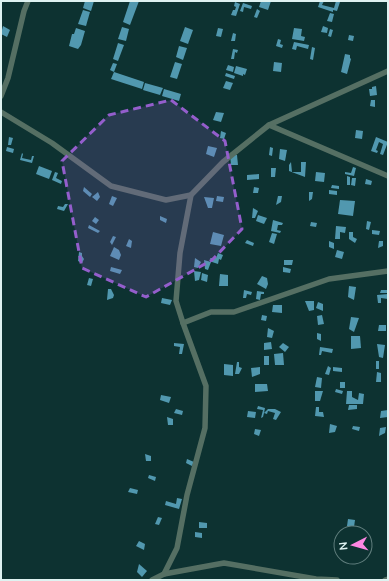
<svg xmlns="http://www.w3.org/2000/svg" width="389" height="581" font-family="Mulish,sans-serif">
<rect width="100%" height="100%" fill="#0d3231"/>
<!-- building -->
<g fill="#5198af">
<polygon points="85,1 94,1 91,11 83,8"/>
<polygon points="130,1 139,1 130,25 123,22"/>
<polygon points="261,1 271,1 268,10 259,7"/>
<polygon points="320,1 324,1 322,5 334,8 336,1 340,2 337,11 333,10 333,12 318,7"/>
<polygon points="235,2 240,4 236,16 231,15 233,10 235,10 236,7 234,6"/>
<polygon points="243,3 252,6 251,9 244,7 243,12 240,11"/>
<polygon points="257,9 260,11 257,18 254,17"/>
<polygon points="83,10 90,12 86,26 78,24"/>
<polygon points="330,13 334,14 332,22 327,21"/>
<polygon points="3,26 10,30 7,37 1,34"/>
<polygon points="323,26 328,28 327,33 321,32"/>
<polygon points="122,27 129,29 126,41 118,39"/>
<polygon points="185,27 193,30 188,44 180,41"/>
<polygon points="76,28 85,31 81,45 78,49 69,46 72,34 74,34"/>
<polygon points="218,28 223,29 221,37 216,36"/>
<polygon points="294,28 302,29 301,36 305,37 304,41 292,39"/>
<polygon points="330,29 333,30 331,37 328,36"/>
<polygon points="233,33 236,34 235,41 231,41"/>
<polygon points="349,35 354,36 353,41 348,40"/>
<polygon points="278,39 281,40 280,44 283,45 282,48 276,46"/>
<polygon points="294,42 309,45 308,49 297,46 296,50 292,49"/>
<polygon points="118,43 124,45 118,61 113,59"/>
<polygon points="179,46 187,48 183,60 176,57"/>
<polygon points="312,47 315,48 313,60 310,59"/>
<polygon points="233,49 238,50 237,53 235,52 234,59 231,59"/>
<polygon points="345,54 350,55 350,58 351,59 347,74 341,72"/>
<polygon points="175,62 182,64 177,79 170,77"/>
<polygon points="274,62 282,63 281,72 273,71"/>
<polygon points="113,63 117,64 114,72 110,70"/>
<polygon points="228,65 234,67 233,72 226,70"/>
<polygon points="236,66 247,69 245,75 243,74 243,76 234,73"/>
<polygon points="114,72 144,82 142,89 111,79"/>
<polygon points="226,73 235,76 234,79 225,76"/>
<polygon points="226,81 233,83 230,90 223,88"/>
<polygon points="145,83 163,88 160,95 143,90"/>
<polygon points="376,86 377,95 370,96 369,89 372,89 372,87"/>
<polygon points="164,89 181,94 179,101 162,96"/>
<polygon points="371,100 375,100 375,107 370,106"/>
<polygon points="216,112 224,113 221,122 213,120"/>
<polygon points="356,130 363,131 362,139 355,138"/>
<polygon points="221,131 226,133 224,139 220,138"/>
<polygon points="9,137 13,138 11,145 8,145"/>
<polygon points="376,137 388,142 383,155 380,154 383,144 379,142 376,150 378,151 377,153 371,151"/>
<polygon points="208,146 217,148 214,157 206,154"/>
<polygon points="7,147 14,149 13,153 6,151"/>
<polygon points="270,147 273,148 272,156 269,155"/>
<polygon points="280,149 287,150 285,161 279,159"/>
<polygon points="22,153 23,154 22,158 31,160 32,156 34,156 32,163 20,160"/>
<polygon points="230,155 237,155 238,165 231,165"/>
<polygon points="291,162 292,172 301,172 301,162 306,162 305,177 289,171 289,165"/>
<polygon points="39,166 52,171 49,179 36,174"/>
<polygon points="353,167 356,168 354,176 345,174 345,172 351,173"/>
<polygon points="271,168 276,168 275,177 271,177"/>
<polygon points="55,172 58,173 56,178 62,181 61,184 52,180"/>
<polygon points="316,172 325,173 324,182 315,181"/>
<polygon points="259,174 259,179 247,180 247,175"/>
<polygon points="347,176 350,177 350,185 347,185"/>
<polygon points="352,178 356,178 355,186 351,185"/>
<polygon points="366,179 372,181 371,185 365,184"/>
<polygon points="332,185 339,186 339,189 331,188"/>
<polygon points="84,187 92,194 90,197 83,191"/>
<polygon points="254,187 259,188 258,193 253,193"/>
<polygon points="329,190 337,191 337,195 329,194"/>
<polygon points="98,192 100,197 97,201 92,197"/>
<polygon points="309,192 313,192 312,199 309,201"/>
<polygon points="112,196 117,198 113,206 109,204"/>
<polygon points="217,196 224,197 223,202 216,201"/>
<polygon points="278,196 282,196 281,202 276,205"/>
<polygon points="204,197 214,198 212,208 208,208"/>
<polygon points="340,200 355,201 353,216 338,214"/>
<polygon points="65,204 68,204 64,211 57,209 58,206 63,207"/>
<polygon points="253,208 258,211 255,218 252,218"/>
<polygon points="258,215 267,218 264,224 256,221"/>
<polygon points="160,216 167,219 166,223 160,220"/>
<polygon points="95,217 99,220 96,224 92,221"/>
<polygon points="273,220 283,223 282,225 278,225 277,230 281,231 280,233 271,231"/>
<polygon points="367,221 371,222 369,230 366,229"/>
<polygon points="311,222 317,223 316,227 310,226"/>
<polygon points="89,225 100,231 98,233 88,228"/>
<polygon points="336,226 346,227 345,233 340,232 340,239 335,239"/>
<polygon points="372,230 380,231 379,235 372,234"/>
<polygon points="213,232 224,235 221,246 210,244"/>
<polygon points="349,232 353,232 353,237 357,239 355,243 349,239"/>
<polygon points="272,233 277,234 274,244 269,242"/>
<polygon points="113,236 116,237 112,245 110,242"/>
<polygon points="129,239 132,241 131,248 126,246"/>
<polygon points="247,240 254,243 253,246 245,243"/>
<polygon points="329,241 334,243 334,249 329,247"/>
<polygon points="379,241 383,241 383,246 378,248"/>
<polygon points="114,247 119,250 121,255 119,260 110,256"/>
<polygon points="337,250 344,252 342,259 335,257"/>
<polygon points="79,252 82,253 82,256 84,259 82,263 78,261"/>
<polygon points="218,253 223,255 221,260 219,259 218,264 212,262 210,258 216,258"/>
<polygon points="195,258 201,262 198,268 194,267"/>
<polygon points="204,260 211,262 208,270 205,269"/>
<polygon points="284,260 293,260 292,265 284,265"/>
<polygon points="111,267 122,270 120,274 110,271"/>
<polygon points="283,267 291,269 290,273 283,272"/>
<polygon points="194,271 201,272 199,280 195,281"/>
<polygon points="202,273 208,275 207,282 201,280"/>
<polygon points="220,274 228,275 228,286 219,286"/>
<polygon points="262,276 267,278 268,284 266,289 257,284"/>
<polygon points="89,278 93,279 91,286 87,285"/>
<polygon points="349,286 356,287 354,300 348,297"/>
<polygon points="108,289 111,289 114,295 113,298 107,300"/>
<polygon points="244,290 252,292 251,295 247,294 246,298 243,298"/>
<polygon points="381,290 388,290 388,293 380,293"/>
<polygon points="257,291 264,292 264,294 261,294 260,300 256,299"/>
<polygon points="388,294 388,299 381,298 381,303 378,303 377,295"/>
<polygon points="162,298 172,300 170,305 161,303"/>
<polygon points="305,301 314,301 314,310 309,311"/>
<polygon points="318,302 323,304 323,311 316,308"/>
<polygon points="273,305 282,305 282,313 272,312"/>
<polygon points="262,315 267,316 266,321 261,320"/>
<polygon points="322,315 324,324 318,325 317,316"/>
<polygon points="351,317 359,318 354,332 349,329"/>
<polygon points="379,325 386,325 386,331 378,331"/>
<polygon points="268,328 274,331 272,338 267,337"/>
<polygon points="317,333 321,334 321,341 317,339"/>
<polygon points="351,336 360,336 361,348 351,349"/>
<polygon points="271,342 272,349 264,350 264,343"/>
<polygon points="174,343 184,344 182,354 179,354 180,347 174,346"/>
<polygon points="283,343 289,347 285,352 279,347"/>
<polygon points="377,344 385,345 383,358 379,357"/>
<polygon points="320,347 333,349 332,353 322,351 321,355 319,355"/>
<polygon points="283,353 284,365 275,365 274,354"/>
<rect x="264" y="356" width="5" height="9"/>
<rect x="376" y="361" width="3" height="8"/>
<polygon points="237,362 239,362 239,367 242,368 239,374 235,374"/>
<polygon points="224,364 233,365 233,376 224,375"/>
<polygon points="328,366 331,368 329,375 325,374"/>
<polygon points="260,367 260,374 252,377 251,368"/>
<polygon points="333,367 342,368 342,372 333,371"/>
<polygon points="377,372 381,373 381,382 376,382"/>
<polygon points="317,377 322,378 321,388 315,387"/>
<rect x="340" y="382" width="5" height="6"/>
<polygon points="255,384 267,384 268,391 255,392"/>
<polygon points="336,389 343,391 342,394 335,392"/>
<polygon points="315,391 323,391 320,401 315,401"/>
<polygon points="347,391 352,391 352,397 358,400 359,393 364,394 363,404 346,404"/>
<polygon points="161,395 171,397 169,403 160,400"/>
<polygon points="349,405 357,405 357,409 348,410"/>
<polygon points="258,406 265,408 264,413 268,409 275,409 281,412 276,420 273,419 275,413 268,411 267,414 264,413 263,417 261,418 263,410 257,409"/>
<polygon points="316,407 319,407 319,412 323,412 324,417 315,416"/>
<polygon points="176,409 183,411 182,415 174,413"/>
<polygon points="388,410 388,417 380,418 381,411"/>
<polygon points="248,411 256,412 255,418 247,417"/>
<polygon points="167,417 173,419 173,425 168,425"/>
<polygon points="330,424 337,426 335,432 329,433"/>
<polygon points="353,426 360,427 359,431 352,429"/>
<polygon points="386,427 385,433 379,436 380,428"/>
<polygon points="255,429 261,430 259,436 254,434"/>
<polygon points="145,454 151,456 151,461 146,461"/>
<polygon points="187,459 194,462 192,466 186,463"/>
<polygon points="149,475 156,477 155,481 148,478"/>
<polygon points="130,488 138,490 137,494 128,492"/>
<polygon points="177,498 182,499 179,509 165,505 166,501 176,504"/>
<polygon points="158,517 162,518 159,525 155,524"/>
<polygon points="348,519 355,520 354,527 347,526"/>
<polygon points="199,522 207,523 207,528 199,528"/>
<polygon points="195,532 202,533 202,538 195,537"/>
<polygon points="139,541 145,544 144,550 136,546"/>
<polygon points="139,564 147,571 142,577 137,572"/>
</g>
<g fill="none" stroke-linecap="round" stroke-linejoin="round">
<!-- minor -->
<g stroke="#556f63" stroke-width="5.5">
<polyline points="1,96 8,78 24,11 28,1"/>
<polyline points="1,112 52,143 111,186 166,200 191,195"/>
<polyline points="269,125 388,176"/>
<polyline points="183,323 211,312 234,312 329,279 388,271"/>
<polyline points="164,574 177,548 187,495 205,428 206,386 183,323 176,301 180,253 191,195 223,162 269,125 388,71"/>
<polyline points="152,580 164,574 224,563 316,579 337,580"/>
<polyline points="385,580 388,579"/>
</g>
</g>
<!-- marked area -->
<path fill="#945ecc" fill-opacity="0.2" stroke="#945ecc" stroke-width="3" stroke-dasharray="8 5" stroke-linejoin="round" d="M171,100l54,41 17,88 -30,31 -66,37 -64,-29 -20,-107 47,-46z"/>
<!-- border -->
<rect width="389" height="581" fill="none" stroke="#def2f1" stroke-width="4"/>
<!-- north arrow -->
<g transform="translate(353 545) rotate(264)"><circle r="19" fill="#0d3231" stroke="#617f7e"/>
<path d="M0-3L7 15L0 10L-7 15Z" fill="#fd86e2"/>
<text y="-6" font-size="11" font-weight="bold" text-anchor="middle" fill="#def2f1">N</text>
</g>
</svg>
